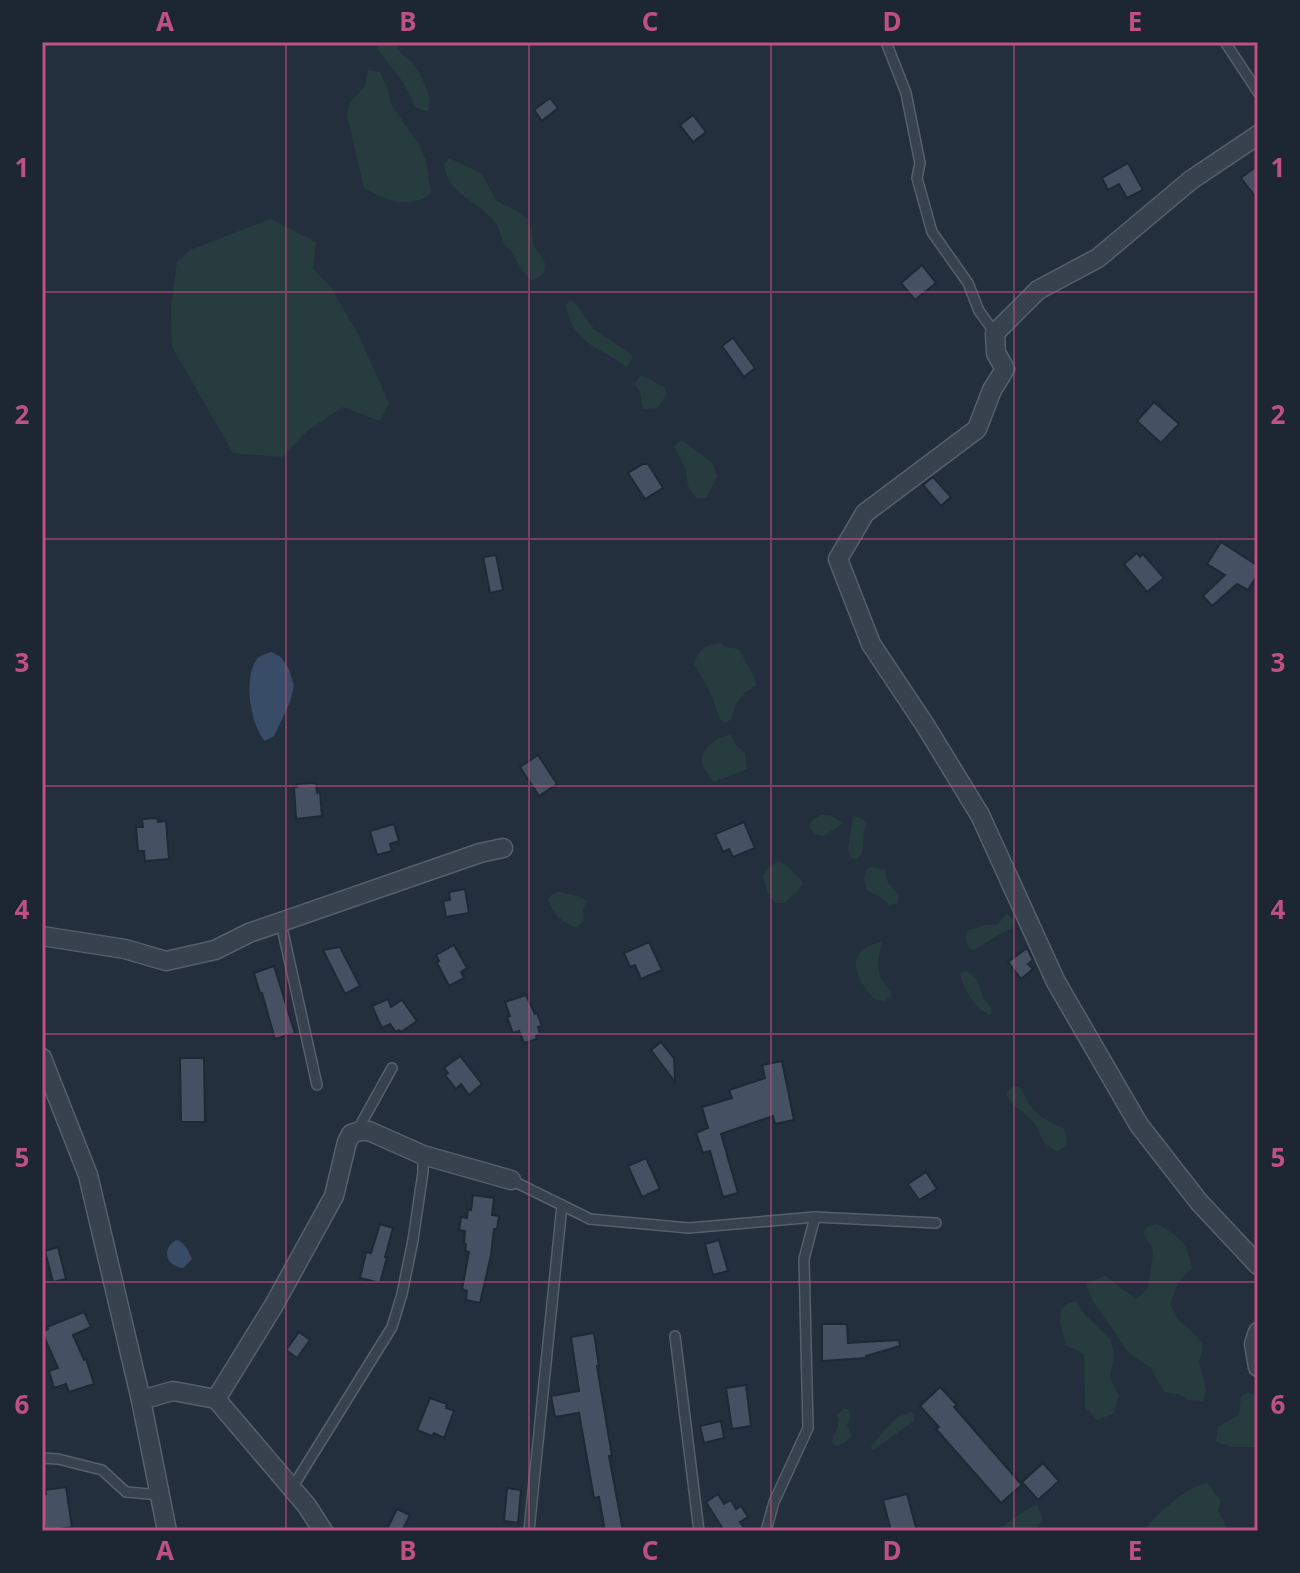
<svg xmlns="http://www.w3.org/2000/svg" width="1300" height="1573" font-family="'Noto Sans',sans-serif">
<rect width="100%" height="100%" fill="#242f3e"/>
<!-- green -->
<g fill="#263c3f">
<polygon points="376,42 394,42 400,52 412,62 422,78 430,98 428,112 416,107 403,82 379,51"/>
<path d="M368,70l12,2 8,17 4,17 27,39 7,15 5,34c-25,16 -43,7 -67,-6l-17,-73 3,-13 15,-16z"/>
<path d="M449,158l32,15 16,28 20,10 10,8 4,9 3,18 11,17 -1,10 -12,8c-11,-9 -14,-20 -22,-31 -4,-5 -4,-3 -7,-9 -3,-6 -4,-13 -8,-18 -16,-24 -47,-26 -51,-59z"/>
<polygon points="270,219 316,242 313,268 331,287 359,336 389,403 380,421 343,407 307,431 282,457 233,453 172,347 171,308 177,262 190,250"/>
<path d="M570,300c11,6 13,16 21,25 12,15 30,18 42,32l-6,10c-28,-21 -54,-22 -61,-62z"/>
<path d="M640,376c9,1 15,7 24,11l3,7 -10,14 -14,1 -3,-17 -5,-8z"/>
<polygon points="682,440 712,463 718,476 706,498 696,498 688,486 686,470 674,446"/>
<path d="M721,643l4,4 14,2 16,30 1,7c-15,8 -21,17 -25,34l-8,3c-7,-10 -8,-20 -13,-31 -5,-10 -12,-19 -16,-29 6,-15 12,-18 27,-20z"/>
<path d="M731,735l5,10 9,8 2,16 -33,13c-5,-6 -12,-14 -12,-23 2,-14 18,-23 29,-24z"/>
<polygon points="821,815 830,815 843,823 824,836 815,834 809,826 813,820"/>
<polygon points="853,816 863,819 867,824 864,831 863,851 857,860 850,857 848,849"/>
<polygon points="778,861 785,864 803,882 798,891 784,903 775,903 767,891 763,876 767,869"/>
<polygon points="872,867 885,870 888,883 899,895 897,903 889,905 882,898 867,890 864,879 867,869"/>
<path d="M559,892l19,4 9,5 -4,8 1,11 -8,8c-15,-6 -22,-14 -28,-28l4,-6z"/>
<path d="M1007,914l7,6 -2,8c-14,6 -25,15 -39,22 -8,-5 -9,-12 -5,-20 10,-2 19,-7 29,-5z"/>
<path d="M882,941l-4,21 2,15 12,17 -7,7 -11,-2c-13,-15 -31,-40 -5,-53 4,-2 9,-3 13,-5z"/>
<path d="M966,971c15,9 10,9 16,23 3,9 8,8 10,19l-3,2c-15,-7 -25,-26 -29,-41z"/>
<path d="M1013,1087h6c7,7 8,16 15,23 7,9 19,13 29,18l4,8 -1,9 -8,7c-21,-11 -13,-15 -25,-30 -8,-10 -20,-14 -27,-28z"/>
<path d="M1156,1224c25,13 30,17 36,44l-13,13 -9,23 8,15 19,18 6,9 -4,16 7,28 -3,11 -15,-1 -6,-5 -18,-3 -13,-24 -21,-14 -13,-18 -25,-36 -6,-16 19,-8 31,23 12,-11 5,-34 -1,-7 -9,-14 4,-6z"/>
<polygon points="1070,1302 1077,1302 1085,1315 1110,1339 1114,1354 1110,1378 1119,1395 1114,1413 1098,1420 1085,1407 1084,1354 1066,1345 1060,1322 1061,1309"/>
<polygon points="1248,1392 1256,1396 1258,1402 1258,1447 1232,1447 1216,1442 1218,1427 1239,1415 1241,1397"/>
<polygon points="843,1409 848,1409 851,1416 847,1425 852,1436 844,1443 837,1446 832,1442 833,1436 836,1432 839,1419 836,1415"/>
<path d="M911,1412l3,3v6l-41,29 -2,-3c3,-6 23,-27 27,-30 4,-2 9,-3 13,-5z"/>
<path d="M1207,1483l14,18 -3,10 11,20h-85c13,-17 42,-44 63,-48z"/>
<path d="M1037,1505l6,14 -9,12h-29l-2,-4c5,-6 26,-20 34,-22z"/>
</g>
<!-- water -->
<g fill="#394c67">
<path d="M271,652l10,5 8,12 5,17 -4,16 -16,34 -9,5c-15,-16 -23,-67 -6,-84 3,-2 9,-4 12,-5z"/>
<path d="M176,1240c8,1 13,12 16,19l-9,9c-16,-2 -23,-18 -7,-28z"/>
</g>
<!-- building -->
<g fill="#455162" stroke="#1f2835" stroke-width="2">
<polygon points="550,98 558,108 542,121 534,110"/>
<polygon points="693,115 706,132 693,142 680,125"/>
<polygon points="1128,163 1143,190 1127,198 1119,184 1108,190 1102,178"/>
<polygon points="1258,165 1258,200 1241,178"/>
<polygon points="922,265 936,283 915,300 901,283"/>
<polygon points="733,338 755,368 744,377 722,346"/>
<polygon points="1154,402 1179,424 1161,443 1137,421"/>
<polygon points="643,464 648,464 663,488 645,499 628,473"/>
<polygon points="933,477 951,497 941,506 923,485"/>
<polygon points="1221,542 1258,566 1258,574 1248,590 1237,584 1212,606 1203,596 1225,575 1207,564"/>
<polygon points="1137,553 1140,557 1143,554 1164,578 1147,592 1124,564"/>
<polygon points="496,555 503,590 490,593 483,557"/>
<polygon points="538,755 557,784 539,796 520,767"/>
<polygon points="316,783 317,793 320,792 322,816 296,819 294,787 297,787 296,784"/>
<polygon points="157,818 158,822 166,821 169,859 145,861 144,851 138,851 136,827 143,827 142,819"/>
<polygon points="744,822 755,848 733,857 729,849 723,852 715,834"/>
<polygon points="394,824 399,841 390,844 392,851 377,855 370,831"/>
<polygon points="465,889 469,913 446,917 443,901 450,900 449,892"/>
<polygon points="649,942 662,970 641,979 635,965 630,967 624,953"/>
<polygon points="454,945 467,968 461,972 464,978 449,986 437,963 439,961 436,955"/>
<polygon points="340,947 360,986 345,994 323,950"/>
<polygon points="1027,948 1033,960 1028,964 1033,969 1021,979 1008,962"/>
<polygon points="274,966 295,1033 275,1039 262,993 260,993 254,973"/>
<polygon points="526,995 535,1014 537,1013 542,1026 538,1027 540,1034 536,1036 537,1039 524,1043 519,1031 513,1033 507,1017 510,1016 505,1002"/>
<polygon points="388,999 391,1007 402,1000 417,1021 401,1032 399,1030 396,1032 390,1024 382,1028 372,1006"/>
<polygon points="661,1042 674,1058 675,1082 651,1050"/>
<polygon points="460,1056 482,1084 469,1095 461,1084 456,1089 445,1075 448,1073 444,1068"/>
<polygon points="180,1058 204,1058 205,1122 181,1122"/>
<polygon points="782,1061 794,1120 775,1124 773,1116 721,1134 738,1193 723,1197 710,1151 703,1153 696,1133 708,1128 702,1107 732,1098 729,1090 765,1078 762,1065"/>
<polygon points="646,1158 660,1189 642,1197 628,1166"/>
<polygon points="926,1172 937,1189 919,1200 908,1184"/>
<polygon points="473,1195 494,1198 492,1215 499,1216 497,1229 494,1229 491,1255 480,1303 466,1300 467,1291 462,1289 469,1252 465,1251 466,1244 464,1243 465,1231 459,1230 461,1217 467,1218 468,1210 471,1210"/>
<polygon points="380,1224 393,1228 385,1257 387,1257 380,1283 360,1278 366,1252 371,1253"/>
<polygon points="719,1240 728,1271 713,1275 705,1244"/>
<polygon points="58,1247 66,1279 53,1282 45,1251"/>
<polygon points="84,1312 91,1327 73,1335 84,1360 86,1359 94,1384 69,1392 66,1384 54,1388 49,1371 58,1368 42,1332 48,1329 47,1327"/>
<polygon points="822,1324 847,1324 848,1343 899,1340 900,1346 866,1356 866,1358 822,1361"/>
<polygon points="299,1332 310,1340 297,1358 286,1350"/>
<polygon points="594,1333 599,1366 597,1366 612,1456 609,1456 623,1531 605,1531 599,1497 594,1498 579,1413 555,1417 551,1396 579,1391 571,1337"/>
<polygon points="746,1385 751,1426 732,1429 726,1388"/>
<polygon points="940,1387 957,1405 954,1407 1022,1485 1001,1503 936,1429 939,1427 920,1406"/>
<polygon points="430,1398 447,1404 446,1408 454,1411 444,1438 434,1433 432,1436 417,1430"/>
<polygon points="721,1421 724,1438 704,1443 700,1426"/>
<polygon points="1043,1463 1059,1481 1038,1500 1022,1482"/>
<polygon points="66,1487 72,1527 45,1531 42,1494 46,1494 45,1490"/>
<polygon points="507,1488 521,1490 518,1523 504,1521"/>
<polygon points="718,1494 724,1504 731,1500 736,1509 741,1506 748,1517 740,1522 746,1531 724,1531 706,1502"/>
<polygon points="907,1494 917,1531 891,1531 883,1500"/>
<polygon points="397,1509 410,1515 402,1531 386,1531"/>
</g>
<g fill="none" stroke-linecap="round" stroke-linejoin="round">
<!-- service casing -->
<g stroke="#565f6c" stroke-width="12">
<g id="service">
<polyline points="886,42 906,93 920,163 917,178 932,232 968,283 979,311 995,333"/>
<polyline points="1225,42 1258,92"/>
<polyline points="281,923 317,1085"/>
<polyline points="360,1131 362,1122 392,1068"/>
<polyline points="511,1180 590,1219 689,1228 815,1217 936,1223"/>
<polyline points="675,1336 699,1531"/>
<polyline points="42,1458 58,1459 102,1470 126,1492 161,1495"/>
<polyline points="292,1488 392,1327 402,1294 413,1240 423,1172 423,1155"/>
<polyline points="529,1531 562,1205"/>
<polyline points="766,1531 774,1502 808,1428 804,1259 815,1217"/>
</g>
</g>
<!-- minor casing -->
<g stroke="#565f6c" stroke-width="21">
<g id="minor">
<polyline points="1258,135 1191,180 1098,258 1038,290 995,333 996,353 1005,369 992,390 977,429 865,513 838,559 871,644 925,725 980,815 1056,982 1139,1125 1199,1202 1258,1265"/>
<polyline points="42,936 125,949 166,961 215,950 249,933 480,853 503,848"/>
<polyline points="42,1058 88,1175 141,1400 167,1531"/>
<polyline points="1258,1332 1254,1344 1258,1367"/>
<polyline points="216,1399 274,1305 334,1196 347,1142 351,1134 360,1131 369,1131 423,1155 511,1180"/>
<polyline points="141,1400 173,1391 216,1399 307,1506 323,1531"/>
</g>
</g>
<!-- service -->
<use href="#service" stroke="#38414e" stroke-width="9"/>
<!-- minor -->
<use href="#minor" stroke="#38414e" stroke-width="18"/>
</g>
<!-- grid -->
<path fill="none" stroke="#bd5182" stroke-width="2" stroke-opacity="0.55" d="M286,42v1489M529,42v1489M771,42v1489M1014,42v1489M42,292h1216M42,539h1216M42,786h1216M42,1034h1216M42,1282h1216"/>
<!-- border -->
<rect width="1300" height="1573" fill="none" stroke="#1d2633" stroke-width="88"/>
<rect x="44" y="44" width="1212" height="1485" fill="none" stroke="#bd5182" stroke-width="3"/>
<g font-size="26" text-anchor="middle" font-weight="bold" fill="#bd5182">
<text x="165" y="31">A</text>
<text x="408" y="31">B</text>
<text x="650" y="31">C</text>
<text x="892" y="31">D</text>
<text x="1135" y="31">E</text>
<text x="22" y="177">1</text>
<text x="1278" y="177">1</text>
<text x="22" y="424">2</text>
<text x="1278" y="424">2</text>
<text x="22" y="672">3</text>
<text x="1278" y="672">3</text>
<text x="22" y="919">4</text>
<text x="1278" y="919">4</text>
<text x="22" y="1167">5</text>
<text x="1278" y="1167">5</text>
<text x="22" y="1414">6</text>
<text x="1278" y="1414">6</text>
<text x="165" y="1560">A</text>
<text x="408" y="1560">B</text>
<text x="650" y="1560">C</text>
<text x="892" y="1560">D</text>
<text x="1135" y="1560">E</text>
</g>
</svg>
